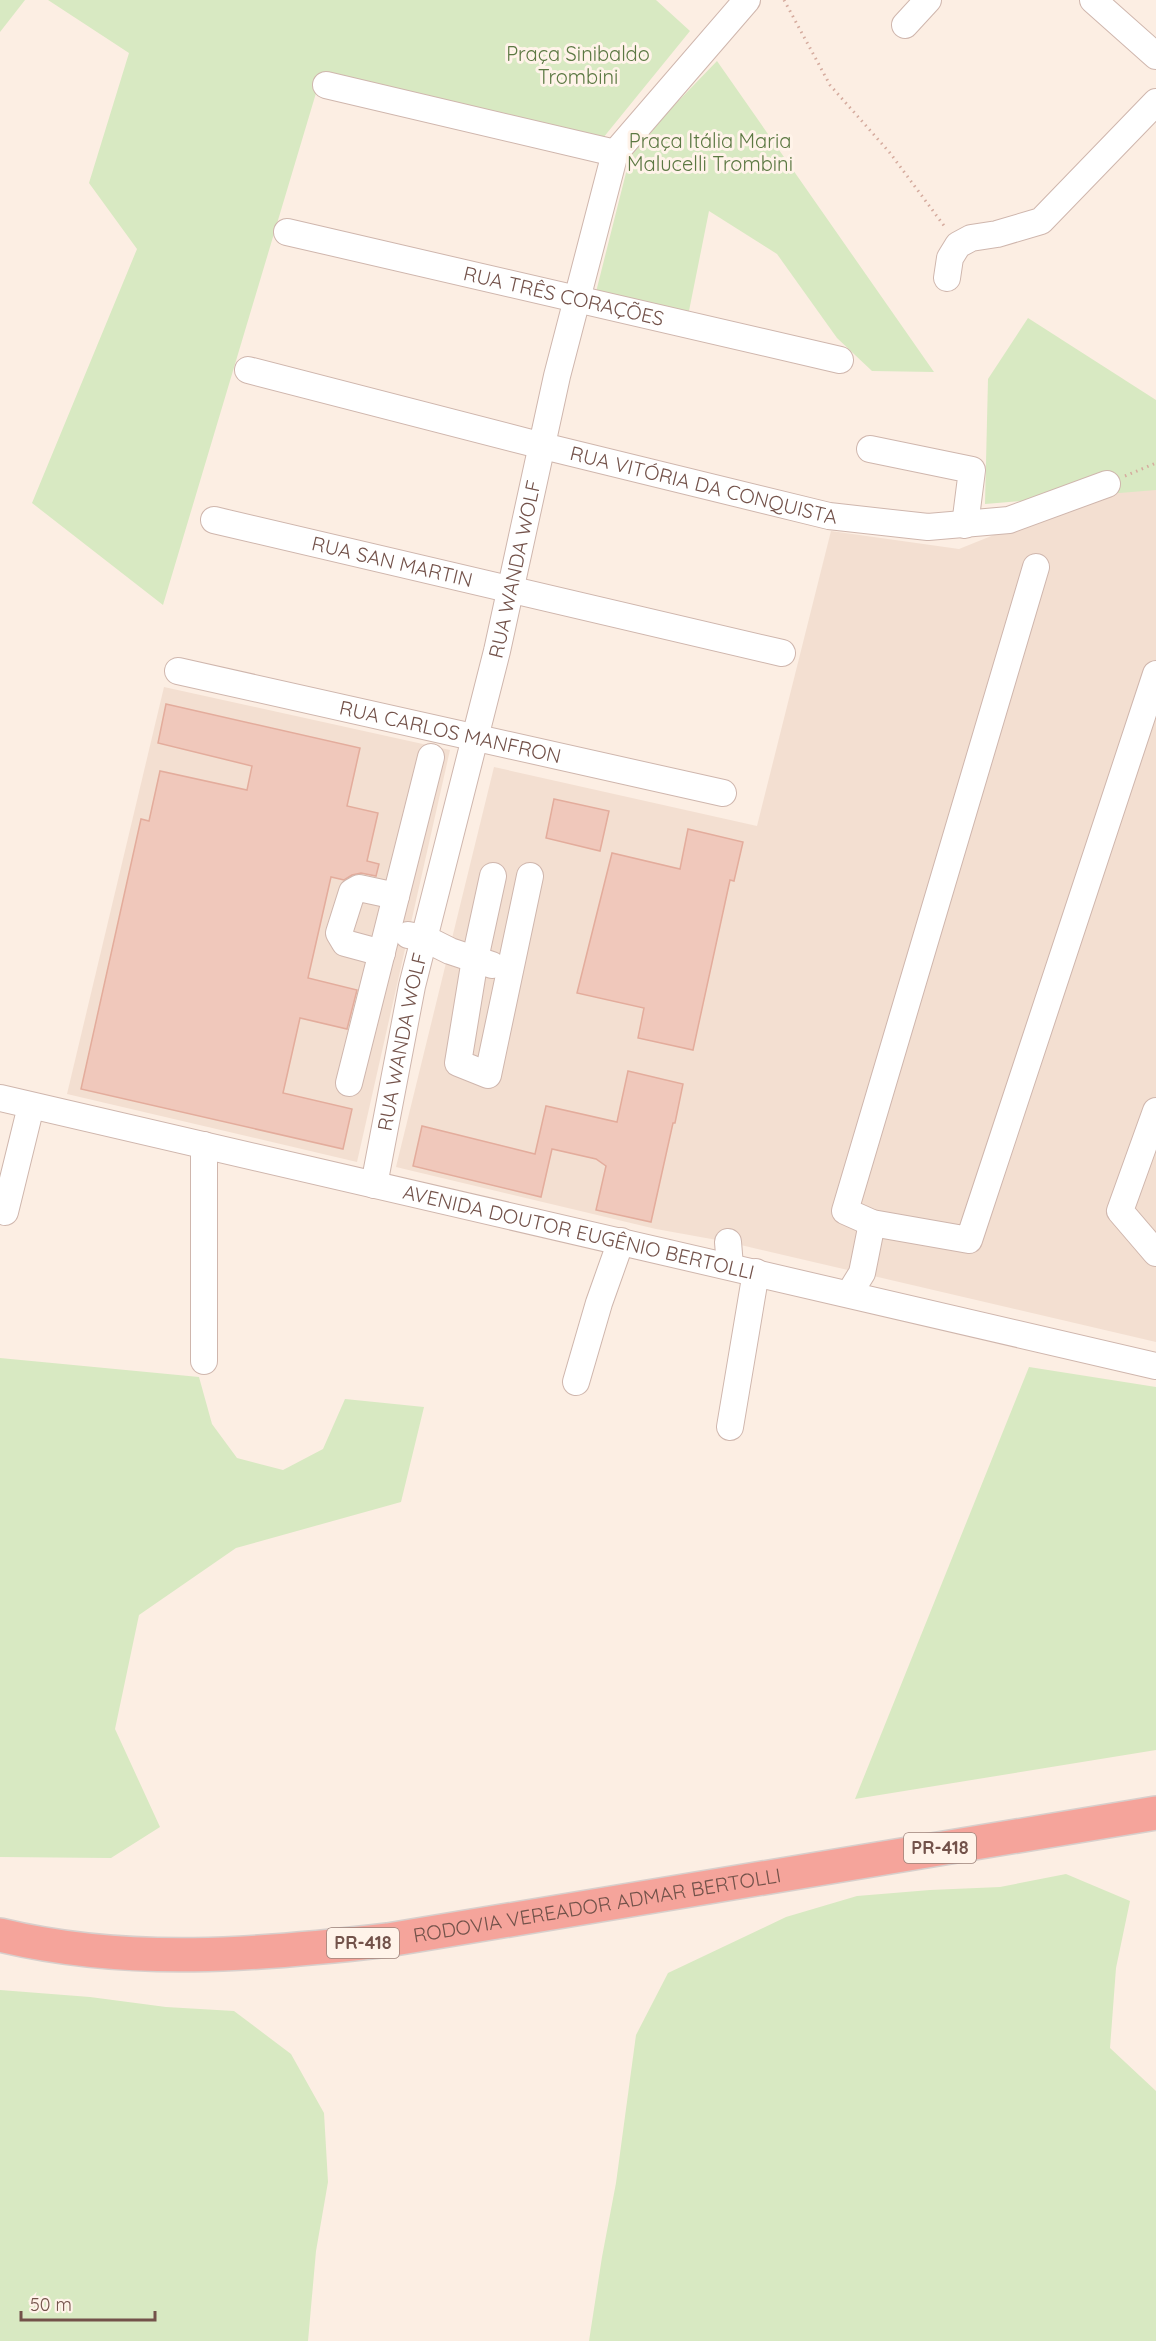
<svg xmlns="http://www.w3.org/2000/svg" width="1156" height="2341" font-family="Quicksand,sans-serif">
<rect width="100%" height="100%" fill="#fceee3"/>
<!-- residential -->
<g fill="#f3dfd1">
<polygon points="1156,470 1156,1342 728,1242 656,1229 396,1167 494,767 757,826 831,531 959,549"/>
<polygon points="164,687 450,750 357,1162 67,1094"/>
</g>
<!-- green -->
<g fill="#d8e9c2">
<polygon points="0,0 25,0 0,32"/>
<polygon points="48,0 656,0 690,31 603,138 322,73 163,605 32,503 137,249 89,183 129,53"/>
<polygon points="717,61 934,372 872,371 837,338 777,254 709,211 688,316 595,296 632,149"/>
<polygon points="1028,318 1156,400 1156,490 985,504 988,379"/>
<polygon points="0,1358 199,1377 212,1424 237,1458 283,1470 323,1449 345,1399 424,1407 401,1502 236,1548 139,1615 115,1729 160,1827 111,1858 0,1857"/>
<polygon points="1029,1367 1156,1387 1156,1750 855,1799"/>
<polygon points="1066,1874 1130,1901 1116,1968 1110,2048 1156,2091 1156,2341 589,2341 602,2257 616,2183 636,2035 668,1973 786,1917 857,1896 930,1890 1000,1887"/>
<polygon points="0,1990 90,1997 166,2007 234,2011 291,2054 324,2113 328,2182 316,2251 308,2341 0,2341"/>
</g>
<!-- building -->
<g fill="#f0c8bb" stroke="#e3ac9c" stroke-width="1.5">
<polygon points="166,704 360,748 347,806 378,813 367,861 379,864 376,876 361,873 352,875 344,880 331,877 308,978 357,990 347,1029 300,1018 283,1093 352,1109 343,1149 81,1089 141,819 149,821 160,771 247,790 252,766 158,743"/>
<polygon points="554,799 609,811 600,851 546,838"/>
<polygon points="688,829 743,842 734,881 730,880 693,1050 638,1038 644,1008 577,993 612,853 680,869"/>
<polygon points="628,1071 683,1084 675,1123 673,1123 651,1222 596,1210 606,1166 596,1159 552,1149 541,1197 413,1166 422,1126 535,1154 546,1106 617,1122"/>
</g>
<g fill="none" stroke-linecap="round" stroke-linejoin="round">
<!-- minor casing -->
<g stroke="#cfb6ad" stroke-width="28">
<g id="minor">
<polyline points="1093,0 1156,56"/>
<polyline points="905,25 928,0"/>
<polyline points="326,85 615,153"/>
<path id="s1" d="M287,232l553,128"/>
<polyline points="947,278 950,258 958,245 971,238 997,234 1041,221 1156,102"/>
<path id="s2" d="M248,370l295,76 286,70 99,11 81,-7 98,-36"/>
<polyline points="870,449 972,470 965,525"/>
<path id="s3" d="M214,520l568,133"/>
<polyline points="1036,567 845,1211 872,1223 969,1240 1156,674"/>
<path id="s4" d="M178,671l545,122"/>
<polyline points="493,876 475,959 458,1063 488,1075 530,876"/>
<polyline points="408,935 424,938 450,951 492,965"/>
<polyline points="382,953 345,943 339,933 352,892 359,888 396,896"/>
<polyline points="349,1083 431,757"/>
<path id="s5" d="M0,1098l1156,268"/>
<polyline points="1156,1111 1120,1211 1156,1253"/>
<polyline points="204,1145 204,1361"/>
<path id="s6" d="M374,1185l38,-199 85,-335 60,-275 58,-223 132,-153"/>
<polyline points="5,1212 31,1106"/>
<polyline points="728,1242 730,1266"/>
<polyline points="849,1294 862,1273 872,1223"/>
<polyline points="576,1382 599,1303 621,1241"/>
<polyline points="730,1427 756,1272"/>
</g>
</g>
<!-- highway casing -->
<g stroke="#d8cfcc" stroke-width="36">
<g id="highway">
<path id="s7" d="M0,1935c128,31 259,20 388,5l768,-127"/>
</g>
</g>
<!-- path -->
<g stroke="#d5ab9e" stroke-width="3" stroke-dasharray="1.5 4.5" stroke-linecap="butt">
<polyline points="784,0 830,85 890,153 945,227"/>
<polyline points="1125,476 1156,463"/>
</g>
<!-- minor -->
<use href="#minor" stroke="#fff" stroke-width="26"/>
<!-- highway -->
<use href="#highway" stroke="#f5a49b" stroke-width="33"/>
</g>
<g text-anchor="middle" stroke-width="6" stroke-linejoin="round" paint-order="stroke">
<!-- shield labels -->
<g fill="#fff3e9" stroke="#9d827a" stroke-width="1.5">
<rect x="904" y="1833" width="72" height="30" rx="4.5"/>
<rect x="327" y="1928" width="72" height="30" rx="4.5"/>
</g>
<g font-size="18" font-weight="bold" fill="#73524a">
<text x="940" y="1854">PR-418</text>
<text x="363" y="1949">PR-418</text>
</g>
<!-- park labels -->
<g font-size="20" fill="#5b7842" stroke="#fff3e9">
<text x="578" y="61">Praça Sinibaldo<tspan x="578" dy="23">Trombini</tspan></text>
<text x="710" y="148">Praça Itália Maria<tspan x="710" dy="23">Malucelli Trombini</tspan></text>
</g>
<!-- street labels -->
<g font-size="20" fill="#73524a" stroke="#fff3e9">
<text dy="7" stroke="none"><textPath href="#s1" startOffset="284">RUA TRÊS CORAÇÕES</textPath></text>
<text dy="7" stroke="none"><textPath href="#s2" startOffset="470">RUA VITÓRIA DA CONQUISTA</textPath></text>
<text dy="7" stroke="none"><textPath href="#s3" startOffset="183">RUA SAN MARTIN</textPath></text>
<text dy="7" stroke="none"><textPath href="#s6" startOffset="632">RUA WANDA WOLF</textPath></text>
<text dy="7" stroke="none"><textPath href="#s4" startOffset="279">RUA CARLOS MANFRON</textPath></text>
<text dy="7" stroke="none"><textPath href="#s6" startOffset="146">RUA WANDA WOLF</textPath></text>
<text dy="7" stroke="none"><textPath href="#s5" startOffset="594">AVENIDA DOUTOR EUGÊNIO BERTOLLI</textPath></text>
<text dy="7" stroke="none"><textPath href="#s7" startOffset="602">RODOVIA VEREADOR ADMAR BERTOLLI</textPath></text>
</g>
</g>
<!-- scale -->
<path d="M21 2311v9h134v-9" fill="none" stroke="#73524a" stroke-width="3"/>
<text x="30" y="2311" font-size="18" fill="#73524a" stroke="#fff3e9" stroke-width="4.5" paint-order="stroke">50 m</text>
</svg>
